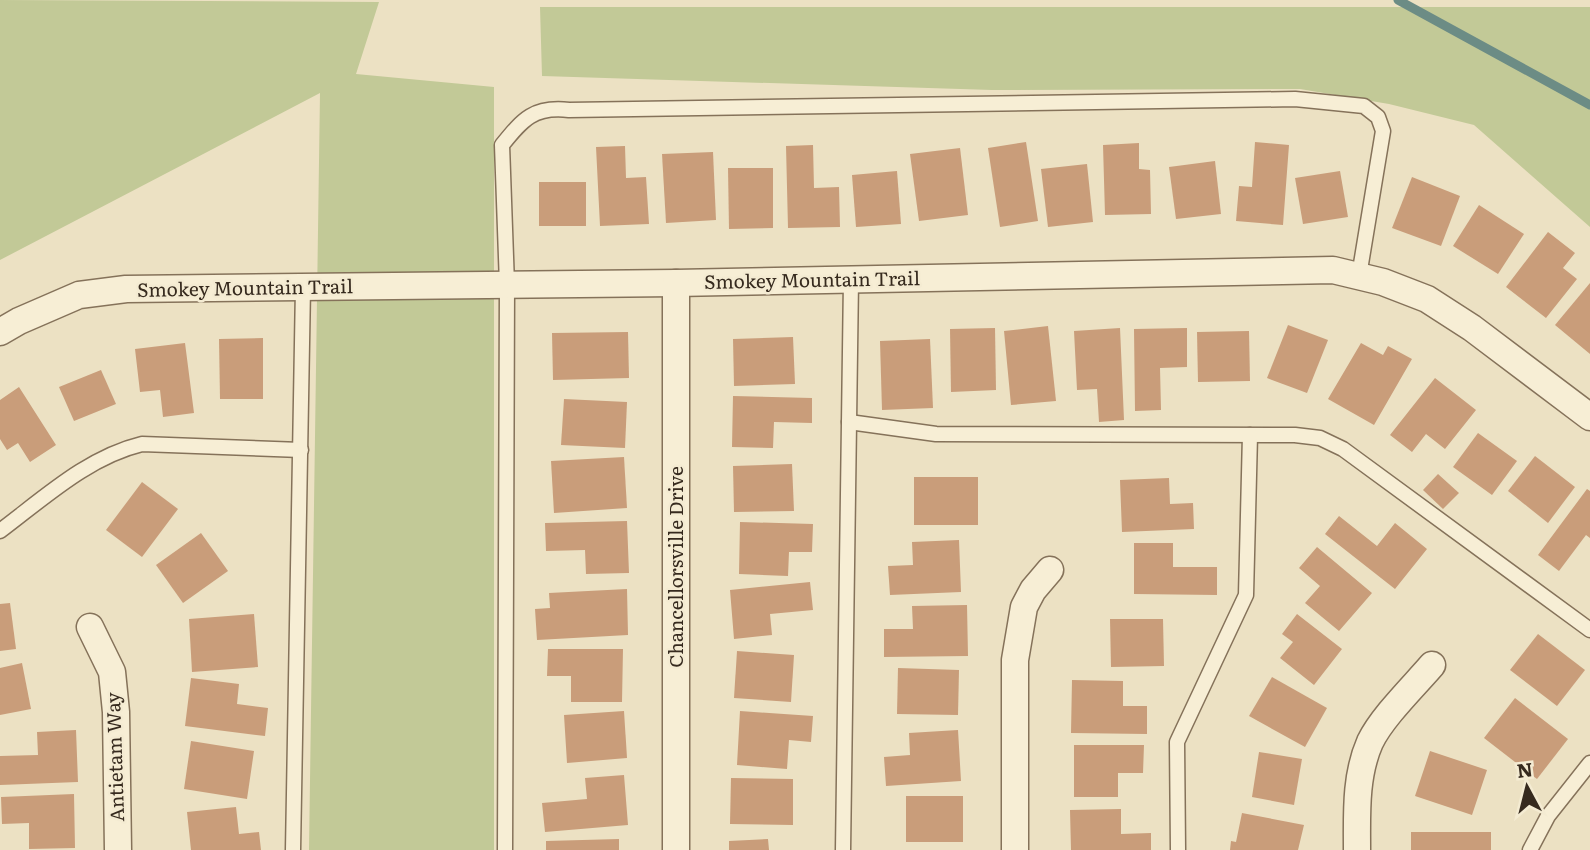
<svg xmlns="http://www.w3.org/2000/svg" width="1590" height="850" font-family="Literata,serif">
<rect width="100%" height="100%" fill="#ece1c3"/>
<!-- green -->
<g fill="#c2c997">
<polygon points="0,0 379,2 356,74 494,87 494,850 309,850 320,93 0,260"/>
<polygon points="540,7 1590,7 1590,227 1474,125 1389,104 1300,89 992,90 542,76"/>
</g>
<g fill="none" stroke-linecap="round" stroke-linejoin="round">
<!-- stream -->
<polyline stroke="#6c8c85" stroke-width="9" points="1398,0 1590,105"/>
</g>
<!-- building -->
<g fill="#c99d7a">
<polygon points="1026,142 1038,221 1000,227 988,148"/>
<polygon points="1255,142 1289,145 1283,225 1236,221 1239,186 1252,187"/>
<polygon points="1139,143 1139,169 1150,170 1151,214 1105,215 1103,145"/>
<polygon points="813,145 814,188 839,187 840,227 788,228 786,146"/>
<polygon points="625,146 626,178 646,177 649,224 600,226 596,147"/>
<polygon points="960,148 968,215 919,221 910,154"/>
<polygon points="713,152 716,220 666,223 662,154"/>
<polygon points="1215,161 1221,214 1176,219 1169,167"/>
<polygon points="1087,164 1093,222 1048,227 1041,169"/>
<polygon points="728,168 773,168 773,228 729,229"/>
<polygon points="897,171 901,224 856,227 852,175"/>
<polygon points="1340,171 1348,217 1303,224 1295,178"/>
<polygon points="1412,177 1460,196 1441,246 1392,228"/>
<rect x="539" y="182" width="47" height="44"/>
<polygon points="1479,205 1524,234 1498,274 1453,246"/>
<polygon points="1548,232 1575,253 1563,268 1577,279 1546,318 1506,287"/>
<polygon points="1590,283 1590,354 1555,325"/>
<polygon points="1288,325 1328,340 1307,393 1267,378"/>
<polygon points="1048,326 1056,401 1011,405 1004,331"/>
<polygon points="995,328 996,390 951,392 950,329"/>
<polygon points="1120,328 1124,420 1099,422 1097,389 1077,390 1074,331"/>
<polygon points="1187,328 1187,367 1160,368 1161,410 1135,411 1134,329"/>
<polygon points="1249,331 1250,381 1198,382 1197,332"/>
<polygon points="628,332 629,378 553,380 552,333"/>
<polygon points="793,337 795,384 734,386 733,339"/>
<polygon points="263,338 263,399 220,399 219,339"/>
<polygon points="930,339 933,408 882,410 880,341"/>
<polygon points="185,343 194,413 163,417 160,390 140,392 135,349"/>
<polygon points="1361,343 1383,355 1388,346 1412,359 1374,425 1328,399"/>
<polygon points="101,370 116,404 74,421 59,387"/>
<polygon points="1435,378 1476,410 1445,449 1426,434 1412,452 1390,435"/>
<polygon points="19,387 56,445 30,462 18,443 7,450 0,439 0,400"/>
<polygon points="733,396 812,398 812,423 774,422 773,448 732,447"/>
<polygon points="564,399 627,402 625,448 561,445"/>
<polygon points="1478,433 1517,461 1492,495 1453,467"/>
<polygon points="1535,456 1575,487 1548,523 1508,491"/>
<polygon points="624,457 627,508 554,513 551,461"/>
<polygon points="792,464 794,511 734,512 733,466"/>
<polygon points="1438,474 1459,493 1443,509 1423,490"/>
<rect x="914" y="477" width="64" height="48"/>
<polygon points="1169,478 1170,504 1193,503 1194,529 1122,532 1120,480"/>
<polygon points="142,482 178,509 142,557 106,530"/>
<polygon points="1587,489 1590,491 1590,538 1586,535 1559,571 1538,555"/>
<polygon points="1339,516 1377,546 1395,523 1427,549 1395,589 1325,534"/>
<polygon points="627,521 629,573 586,574 585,550 546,551 545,523"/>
<polygon points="740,522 813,524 812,552 789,552 788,576 739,574"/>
<polygon points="201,533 228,571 183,603 156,565"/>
<polygon points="959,540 961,592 890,595 888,566 913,565 912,542"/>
<polygon points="1134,543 1173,543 1173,567 1217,567 1217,595 1134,594"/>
<polygon points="1317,547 1372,593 1339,631 1305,603 1320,586 1299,568"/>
<polygon points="810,582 813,610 770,614 772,635 734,639 730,590"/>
<polygon points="627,589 628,635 537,640 535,609 550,608 549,593"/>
<polygon points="10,603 16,649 0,651 0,604"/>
<polygon points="967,605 968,656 884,657 884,629 913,629 912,606"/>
<polygon points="254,614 258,667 192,672 189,619"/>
<polygon points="1297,614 1342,649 1314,685 1280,658 1293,642 1282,634"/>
<polygon points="1110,619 1163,619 1164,666 1111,667"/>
<polygon points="1538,634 1585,670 1557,706 1510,670"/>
<polygon points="548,649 623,649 622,702 571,702 571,676 547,676"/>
<polygon points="737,651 794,655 791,702 734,698"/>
<polygon points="22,663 31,709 0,715 0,668"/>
<polygon points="898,668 959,670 958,715 897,714"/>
<polygon points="1272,677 1327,708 1305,747 1249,716"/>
<polygon points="191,678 239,684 237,704 268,708 265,736 185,726"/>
<polygon points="1072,680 1123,681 1123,706 1147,706 1147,734 1071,733"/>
<polygon points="1515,698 1568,739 1537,779 1484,738"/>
<polygon points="624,711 627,758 567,763 564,715"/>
<polygon points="740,711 813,716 811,742 789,740 787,769 737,765"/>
<polygon points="76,730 78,782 0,785 0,756 38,755 37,732"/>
<polygon points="958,730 961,781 886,786 884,757 910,755 909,733"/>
<polygon points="191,741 254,751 247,799 184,789"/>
<polygon points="1074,745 1144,745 1143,773 1118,773 1118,797 1074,797"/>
<polygon points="1430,751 1487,770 1472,815 1415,796"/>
<polygon points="1259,752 1302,759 1294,805 1252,797"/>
<polygon points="624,775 628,825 545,832 542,803 587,799 585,778"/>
<polygon points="731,778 793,779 793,825 730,824"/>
<polygon points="74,794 75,848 29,849 29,823 2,824 1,797"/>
<rect x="906" y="796" width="57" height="46"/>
<polygon points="236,807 239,834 259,832 261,850 191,850 187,812"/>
<polygon points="1121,809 1121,834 1151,833 1151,850 1071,850 1070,810"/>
<polygon points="1242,813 1304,825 1298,850 1230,850 1231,841 1236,842"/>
<rect x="1411" y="832" width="80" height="18"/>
<polygon points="619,839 619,850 546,850 546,841"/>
<polygon points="768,839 769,850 729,850 729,841"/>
</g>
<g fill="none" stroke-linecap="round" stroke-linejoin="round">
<!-- service casing -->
<g stroke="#85725a" stroke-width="17">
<g id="service">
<polyline points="849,422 936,434 1295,435 1320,438 1343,449 1590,630"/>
<path d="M0,531c44,-33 88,-74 142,-87l159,6"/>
<polyline points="293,850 303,287"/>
<path d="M505,850l2,-565 -5,-140c21,-26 32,-39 67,-35l726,-11 69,7 14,11 5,14 -24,145"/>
<polyline points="843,850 851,280"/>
<polyline points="1178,850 1177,742 1246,595 1250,435"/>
<polyline points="1530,850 1548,816 1590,763"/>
</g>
</g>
<!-- minor casing -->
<g stroke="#85725a" stroke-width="29">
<g id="minor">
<polyline points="0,332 19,321 79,295 126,289 676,283 1333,270 1383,282 1427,299 1472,328 1590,417"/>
<polyline points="90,627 112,672 116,712 118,850"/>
<polyline points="676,850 676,283"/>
<polyline points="1015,850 1015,660 1024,607 1033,590 1050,570"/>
<path d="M1357,850c0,-36 -2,-74 13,-108 12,-25 44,-56 62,-77"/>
</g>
</g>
<!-- service -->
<use href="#service" stroke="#f7eed5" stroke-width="14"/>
<!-- minor -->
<use href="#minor" stroke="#f7eed5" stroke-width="26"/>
</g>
<g text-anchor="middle" stroke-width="5" stroke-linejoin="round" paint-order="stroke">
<!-- street labels -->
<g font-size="19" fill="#362a1e" stroke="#f4ebd2">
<text transform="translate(812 280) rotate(-1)" y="7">Smokey Mountain Trail</text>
<text transform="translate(245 288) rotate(-1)" y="7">Smokey Mountain Trail</text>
<text transform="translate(676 567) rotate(-90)" y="7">Chancellorsville Drive</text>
<text transform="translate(115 757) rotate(-92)" y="7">Antietam Way</text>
</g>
</g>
<!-- north arrow -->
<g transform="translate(1527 787) rotate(353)" stroke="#f4ebd2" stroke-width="5" paint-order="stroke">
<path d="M0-5L12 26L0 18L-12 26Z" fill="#362a1e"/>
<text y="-10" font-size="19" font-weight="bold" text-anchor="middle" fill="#362a1e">N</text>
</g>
</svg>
